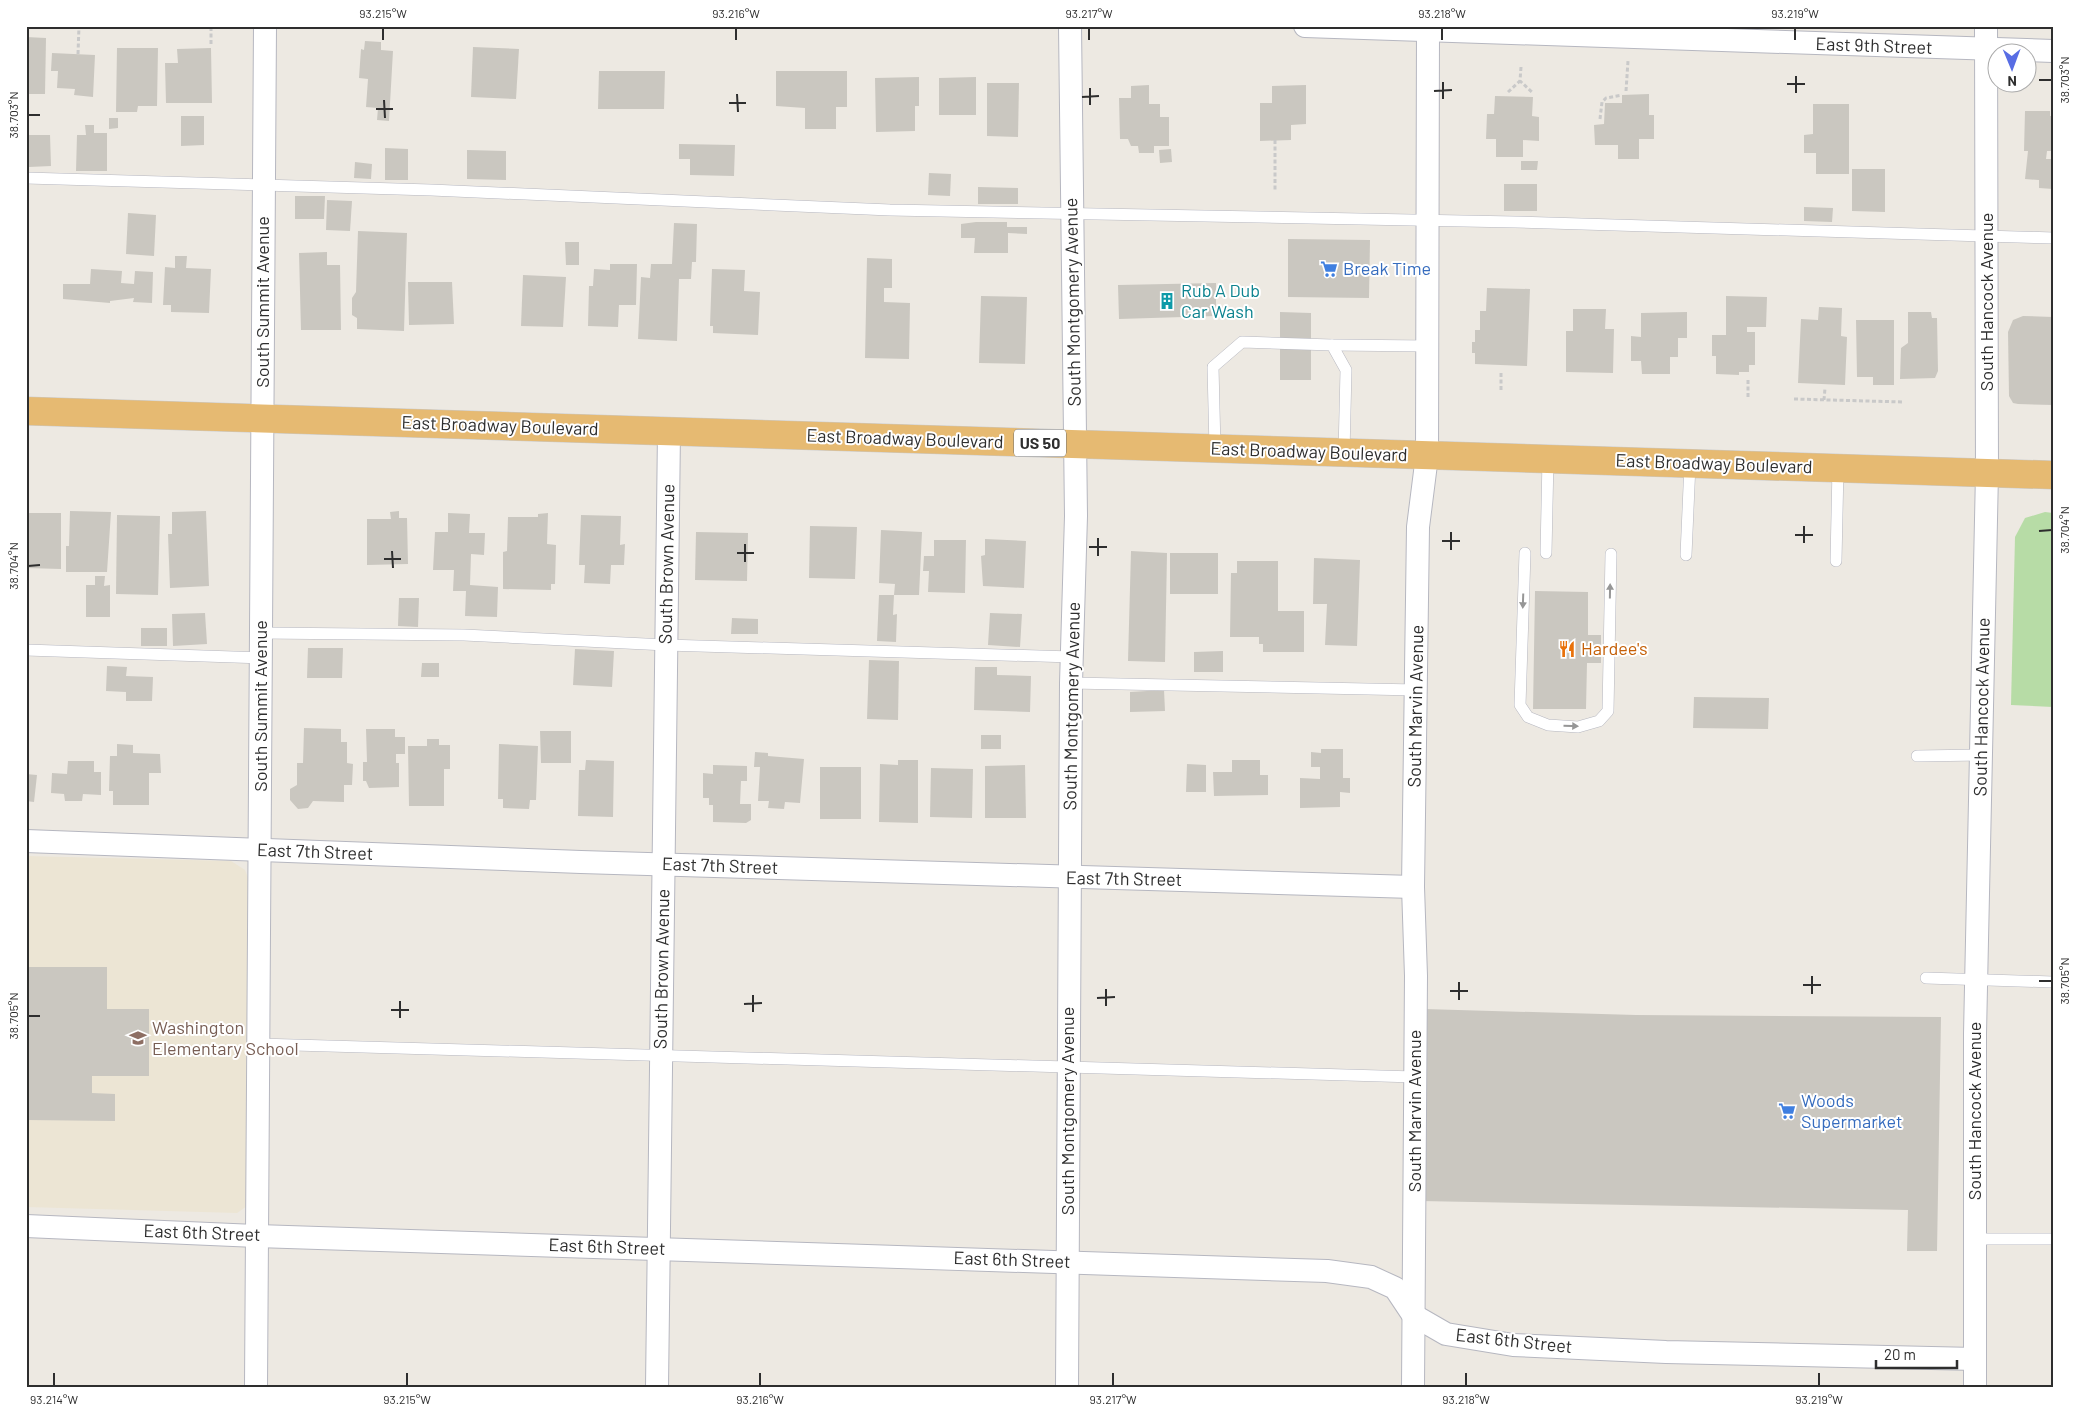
<svg xmlns="http://www.w3.org/2000/svg" width="2079" height="1413" font-family="Barlow,sans-serif">
<rect width="100%" height="100%" fill="#ede9e2"/>
<!-- education -->
<polygon fill="#ece5d4" points="26,856 231,861 245,870 250,883 247,1206 237,1213 26,1207"/>
<!-- green -->
<polygon fill="#b7dca6" points="2045,512 2053,513 2053,707 2011,705 2015,537 2025,518"/>
<!-- building -->
<g fill="#cac7c0">
<polygon points="26,37 46,38 45,94 26,94"/>
<polygon points="365,41 381,42 381,50 393,51 389,121 377,120 378,108 366,107 368,79 359,78 361,49 364,50"/>
<polygon points="473,47 519,49 516,99 471,97"/>
<polygon points="117,48 158,48 157,106 138,106 137,112 116,112"/>
<polygon points="211,48 212,103 166,103 165,63 178,63 177,49"/>
<polygon points="52,53 95,55 93,97 74,95 75,89 57,88 58,71 51,71"/>
<polygon points="599,71 665,71 664,109 598,109"/>
<polygon points="776,71 847,71 847,107 836,107 836,129 805,129 805,108 776,106"/>
<polygon points="919,77 919,106 915,106 915,131 876,132 875,78"/>
<polygon points="976,77 976,115 939,115 939,78"/>
<polygon points="987,83 1019,83 1018,137 987,136"/>
<polygon points="1149,85 1149,104 1160,104 1160,117 1169,117 1169,146 1154,146 1154,153 1139,153 1138,146 1131,146 1128,139 1120,139 1119,98 1131,98 1131,86"/>
<polygon points="1306,85 1306,124 1291,125 1291,140 1260,141 1260,103 1272,103 1272,86"/>
<polygon points="1649,94 1649,115 1654,115 1654,139 1639,139 1639,159 1618,159 1618,145 1595,145 1594,125 1604,124 1605,103 1622,103 1622,95"/>
<polygon points="1495,96 1533,97 1532,116 1539,117 1539,141 1523,140 1523,157 1496,157 1496,139 1486,139 1487,114 1494,114"/>
<polygon points="1813,104 1849,104 1849,174 1816,174 1816,153 1804,153 1804,135 1813,134"/>
<polygon points="2025,111 2050,111 2050,116 2053,116 2053,151 2047,151 2046,159 2053,159 2053,189 2039,188 2039,180 2025,179 2028,151 2024,151"/>
<polygon points="181,116 204,116 204,145 181,146"/>
<polygon points="109,118 118,118 118,128 109,129"/>
<polygon points="85,125 94,125 94,133 107,133 107,171 76,171 77,135 86,135"/>
<polygon points="28,135 50,135 51,166 29,167"/>
<polygon points="679,144 735,145 734,176 690,175 690,159 679,159"/>
<polygon points="385,148 408,149 408,180 385,180"/>
<polygon points="1171,149 1172,162 1160,163 1159,150"/>
<polygon points="467,150 506,151 506,180 467,179"/>
<polygon points="1521,161 1538,161 1537,170 1521,170"/>
<polygon points="355,162 372,164 371,179 354,178"/>
<polygon points="1852,169 1885,169 1885,212 1852,211"/>
<polygon points="929,173 951,174 950,196 928,195"/>
<rect x="1504" y="184" width="33" height="27"/>
<polygon points="978,187 1018,188 1018,204 978,204"/>
<polygon points="295,196 325,196 324,219 295,219"/>
<polygon points="327,200 352,201 350,231 326,230"/>
<polygon points="1804,207 1833,208 1832,222 1804,221"/>
<polygon points="128,213 156,215 154,256 126,254"/>
<polygon points="976,222 1007,222 1007,227 1027,227 1027,234 1008,233 1008,253 974,253 975,238 961,238 961,224"/>
<polygon points="674,223 697,224 696,262 692,262 691,279 679,279 677,341 638,339 641,277 650,278 651,264 672,264"/>
<polygon points="358,231 407,233 404,331 357,329 357,318 352,315 352,298 356,292"/>
<polygon points="1288,239 1370,240 1369,298 1288,297"/>
<polygon points="565,242 579,242 579,265 566,265"/>
<polygon points="327,252 327,265 340,265 341,330 301,330 299,253"/>
<polygon points="175,256 187,256 186,268 211,269 209,313 171,312 171,305 163,305 165,267 175,268"/>
<polygon points="867,258 892,259 892,288 884,288 884,302 910,303 909,359 865,358"/>
<polygon points="610,264 637,264 636,305 619,305 618,327 588,326 589,286 593,286 594,269 610,270"/>
<polygon points="91,269 122,271 121,283 134,284 135,271 153,272 152,303 133,302 134,298 110,301 110,303 63,299 63,284 90,284"/>
<polygon points="712,269 745,270 744,291 760,292 758,335 713,333 713,326 710,326"/>
<polygon points="523,275 566,277 563,327 521,326"/>
<polygon points="408,282 452,282 454,324 409,325"/>
<polygon points="1216,283 1216,316 1119,319 1118,285"/>
<polygon points="1487,288 1530,289 1527,366 1475,364 1475,353 1472,353 1472,342 1475,342 1475,330 1480,330 1480,311 1486,311"/>
<polygon points="981,296 1027,297 1025,364 979,363"/>
<polygon points="1726,296 1767,297 1766,327 1747,327 1747,332 1755,332 1755,365 1749,365 1749,372 1739,372 1739,375 1716,374 1716,356 1712,356 1712,335 1726,335"/>
<polygon points="1819,307 1842,308 1841,336 1847,337 1845,385 1798,383 1801,319 1818,320"/>
<polygon points="1573,309 1606,309 1605,329 1614,329 1613,373 1566,372 1566,331 1573,331"/>
<polygon points="1280,312 1311,313 1311,380 1280,380"/>
<polygon points="1687,312 1687,338 1678,338 1678,357 1670,357 1670,374 1642,374 1641,361 1631,361 1631,336 1641,337 1641,313"/>
<polygon points="1908,312 1931,312 1932,318 1937,318 1938,371 1935,378 1900,379 1901,348 1908,343"/>
<polygon points="2023,316 2053,317 2053,405 2018,404 2013,403 2009,396 2008,332 2013,320"/>
<polygon points="1856,320 1894,320 1894,385 1873,385 1873,377 1857,377"/>
<polygon points="70,511 111,512 107,572 66,572 66,546 69,546"/>
<polygon points="206,511 209,586 170,588 168,534 172,534 172,512"/>
<polygon points="399,511 399,518 407,518 408,564 367,565 367,519 391,519 390,512"/>
<polygon points="28,513 61,513 61,569 26,568"/>
<polygon points="448,513 470,514 469,533 485,533 484,555 471,554 470,585 498,587 497,617 465,616 466,591 453,591 454,570 433,570 435,532 448,532"/>
<polygon points="548,513 547,544 556,545 555,584 551,584 551,590 503,589 503,552 507,551 508,517 538,517 538,514"/>
<polygon points="117,515 160,516 158,595 116,594"/>
<polygon points="581,515 621,516 620,545 625,544 624,565 611,565 610,584 584,583 585,565 579,565"/>
<polygon points="810,526 857,527 855,579 809,578"/>
<polygon points="881,530 922,532 919,595 894,595 895,584 879,583"/>
<polygon points="696,532 748,533 747,581 695,580"/>
<polygon points="985,539 1026,541 1024,588 983,586 981,556 985,555"/>
<polygon points="934,540 966,540 965,593 928,592 929,571 923,571 924,556 934,556"/>
<polygon points="1131,551 1167,553 1165,662 1128,661"/>
<rect x="1170" y="553" width="48" height="41"/>
<polygon points="1314,558 1360,560 1357,646 1325,645 1327,604 1313,604"/>
<polygon points="1237,561 1278,561 1278,611 1304,611 1304,652 1263,652 1263,644 1259,644 1259,637 1230,637 1231,573 1237,573"/>
<polygon points="95,576 105,576 104,586 110,585 110,617 86,617 86,585 95,585"/>
<polygon points="1535,591 1588,592 1588,635 1601,635 1601,663 1587,663 1586,709 1533,709"/>
<polygon points="879,595 894,595 893,615 897,614 896,642 877,641"/>
<polygon points="399,598 419,598 418,627 398,626"/>
<polygon points="205,613 207,644 173,646 172,614"/>
<polygon points="990,613 1022,614 1020,647 988,645"/>
<polygon points="732,618 758,619 758,634 731,634"/>
<rect x="141" y="628" width="26" height="18"/>
<polygon points="308,648 343,648 342,678 307,678"/>
<polygon points="575,649 614,651 612,687 573,685"/>
<polygon points="1223,651 1223,672 1194,672 1194,652"/>
<polygon points="869,660 899,661 898,720 867,719"/>
<polygon points="422,663 439,663 439,677 421,677"/>
<polygon points="107,666 127,667 126,676 153,677 152,701 126,701 126,692 106,691"/>
<polygon points="975,667 997,667 997,675 1031,676 1030,712 974,710"/>
<polygon points="1164,690 1165,711 1130,712 1130,692"/>
<polygon points="1694,697 1769,698 1768,729 1693,728"/>
<polygon points="304,728 341,729 341,742 347,742 347,763 353,764 352,785 344,785 344,802 313,801 308,808 298,809 290,800 290,789 297,785 297,763 303,763"/>
<polygon points="366,729 395,729 395,737 405,737 405,754 396,754 396,763 399,763 399,787 369,788 366,781 363,781 363,762 367,762"/>
<polygon points="540,731 571,731 571,763 541,763"/>
<rect x="981" y="735" width="20" height="14"/>
<polygon points="427,739 439,739 439,745 450,745 450,769 444,769 444,806 409,806 408,746 427,746"/>
<polygon points="117,744 133,745 133,753 160,754 161,773 149,773 149,805 113,805 113,791 109,791 110,756 117,756"/>
<polygon points="499,744 538,746 536,800 530,800 529,809 503,808 503,799 498,799"/>
<polygon points="1321,749 1343,749 1343,778 1350,778 1350,793 1340,792 1340,807 1300,808 1300,778 1320,779 1320,767 1311,767 1311,752 1321,753"/>
<polygon points="755,752 768,753 768,756 804,759 800,803 785,802 784,809 768,808 769,801 758,801 760,767 754,767"/>
<polygon points="586,760 614,761 613,817 578,816 579,770 585,770"/>
<polygon points="898,760 918,760 918,823 879,822 880,764 898,765"/>
<polygon points="1232,760 1260,760 1260,775 1268,775 1268,795 1214,796 1213,772 1232,772"/>
<polygon points="68,761 94,761 94,772 101,772 101,795 83,794 82,801 65,801 64,794 51,793 52,773 67,774"/>
<polygon points="1187,764 1206,765 1206,792 1186,792"/>
<polygon points="713,765 747,766 747,781 741,781 740,804 751,804 751,820 746,823 713,822 713,805 709,805 709,798 703,798 703,773 713,774"/>
<polygon points="1025,765 1026,818 985,818 985,766"/>
<rect x="820" y="767" width="41" height="52"/>
<polygon points="931,768 973,769 972,818 930,817"/>
<polygon points="26,774 37,775 34,802 26,801"/>
<polygon points="26,967 107,967 107,1009 149,1009 149,1076 92,1076 92,1093 115,1094 115,1121 26,1120"/>
<polygon points="1424,1009 1636,1015 1941,1017 1937,1251 1907,1251 1908,1210 1420,1201"/>
</g>
<g fill="none" stroke-linecap="round" stroke-linejoin="round">
<!-- service casing -->
<g stroke="#b6b7c0" stroke-width="12">
<g id="service">
<polyline points="26,178 431,190 890,210 1515,222 2053,238"/>
<polyline points="1332,345 1428,346"/>
<polyline points="1215,449 1213,367 1242,342 1332,345 1346,370 1344,453"/>
<polyline points="1525,553 1520,705 1528,717 1548,725 1578,727 1599,721 1608,711 1611,554"/>
<polyline points="1546,553 1548,459"/>
<polyline points="1686,555 1690,464"/>
<polyline points="1836,561 1838,468"/>
<polyline points="262,633 464,635 666,645 1072,657"/>
<polyline points="26,650 261,658"/>
<polyline points="1071,683 1417,690"/>
<polyline points="1917,756 1981,755"/>
<polyline points="1926,978 2052,982"/>
<polyline points="259,1044 1415,1077"/>
<polyline points="1975,1239 2053,1239"/>
</g>
</g>
<!-- minor casing -->
<g stroke="#b6b7c0" stroke-width="24">
<g id="minor">
<polyline points="1305,26 2053,51"/>
<polyline points="26,841 581,862 1413,887"/>
<polyline points="26,1226 257,1236 1327,1271 1371,1277 1395,1288 1413,1315 1446,1334 1513,1345 1666,1352 1975,1359"/>
<polyline points="256,1387 265,26"/>
<polyline points="657,1387 669,432"/>
<polyline points="1067,1387 1071,683 1076,516 1070,26"/>
<polyline points="1413,1387 1416,976 1413,887 1418,527 1427,456 1428,26"/>
<polyline points="1975,1387 1975,1034 1987,473 1986,26"/>
</g>
</g>
<!-- trunk casing -->
<g stroke="#c9c9c9" stroke-width="29">
<polyline id="trunk" points="26,411 2053,475"/>
</g>
<!-- path -->
<g stroke="#c9c9c9" stroke-width="3" stroke-dasharray="4 2.5" stroke-linecap="butt">
<polyline points="211,44 211,26"/>
<polyline points="78,54 79,26"/>
<polyline points="1521,67 1520,81 1533,93"/>
<polyline points="1626,91 1628,61"/>
<polyline points="1508,92 1520,81"/>
<polyline points="1600,119 1602,102 1606,98 1622,95"/>
<polyline points="1275,140 1275,191"/>
<polyline points="1501,390 1501,372"/>
<polyline points="1748,397 1748,378"/>
<polyline points="1794,399 1904,402"/>
<polyline points="1824,400 1825,388"/>
</g>
<!-- service -->
<use href="#service" stroke="#fff" stroke-width="11"/>
<!-- minor -->
<use href="#minor" stroke="#fff" stroke-width="22"/>
<!-- trunk -->
<use href="#trunk" stroke="#e6ba72" stroke-width="28"/>
</g>
<!-- one-way arrows -->
<defs><path id="oneway-solid" d="M-6-.8H1V-3.2L6.5 0L1 3.2V.8H-6Z" transform="scale(1.25)"/></defs>
<g fill="#969696">
<use href="#oneway-solid" transform="translate(1610 591) rotate(-89)"/>
<use href="#oneway-solid" transform="translate(1523 601) rotate(92)"/>
<use href="#oneway-solid" transform="translate(1571 726) rotate(2)"/>
</g>
<!-- ticks -->
<path fill="none" stroke="#2e2e2e" stroke-width="2" d="M383,28v12M736,28v12M1089,28v12M1442,28v12M1795,28v12M1796,76v17M2039,80h13M1443,82v17M1787,84h18M1090,88v17M1434,91l18,-1M737,94l1,18M1082,97l17,-1M384,100l1,18M729,103h17M376,109h17M28,115h12M1804,526v17M2039,531l13,-1M1451,532v18M1795,535h18M1098,538v18M1442,541h18M745,544v18M1089,547h18M392,551l1,17M737,553h17M384,559h17M28,566l12,-1M1812,976v18M2039,981h13M1459,982v18M1803,985h18M1106,989v17M1450,991h18M753,995v17M1097,998l18,-1M400,1001v17M744,1004l18,-1M391,1010h18M28,1016h12M54,1373v13M407,1373v13M760,1373v13M1113,1373v13M1466,1373v13M1819,1373v13"/>
<!-- icons -->
<defs>
<g id="supermarket-bare" transform="scale(1.35)"><path d="M-6-5.5h2.5l.6 2H6L4.5 2H-2.5L-4.4-4H-6ZM-1.5 3.2a1.3 1.3 0 1 0 .1 0ZM3 3.2a1.3 1.3 0 1 0 .1 0Z" fill="#3f7fe0" stroke="#fff" stroke-width="2.5" paint-order="stroke"/></g>
<g id="building-bare" transform="scale(1.35)"><path d="M-4-6H4V6H1V3H-1V6H-4ZM-2.5-4.3h1.7v1.8h-1.7ZM.8-4.3h1.7v1.8H.8ZM-2.5-1h1.7V.8h-1.7ZM.8-1h1.7V.8H.8Z" fill="#0f9aa8" stroke="#fff" stroke-width="2.5" paint-order="stroke"/></g>
<g id="restaurant-bare" transform="scale(1.35)"><path d="M-5-6h1v4h1v-4h1v4h1v-4h1v5L-1.5 .5V6h-2V.5L-5-1ZM5-6V6H3V1.5H1.5Q1.5-4 5-6Z" fill="#e8710a" stroke="#fff" stroke-width="2.5" paint-order="stroke"/></g>
<g id="school-bare" transform="scale(1.35)"><path d="M0-5L7-2L0 1L-7-2ZM-4 1L0 2.5L4 1V4Q0 6-4 4Z" fill="#8d6e63" stroke="#fff" stroke-width="2.5" paint-order="stroke"/></g>
</defs>
<g fill-rule="evenodd">
<use href="#supermarket-bare" x="1329" y="269"/>
<use href="#building-bare" x="1167" y="301"/>
<use href="#restaurant-bare" x="1567" y="649"/>
<use href="#school-bare" x="138" y="1038"/>
<use href="#supermarket-bare" x="1787" y="1111"/>
</g>
<g text-anchor="middle" stroke-width="4" stroke-linejoin="round" paint-order="stroke">
<!-- shield labels -->
<rect fill="#fff" stroke="#6d6d6d" stroke-width="1" x="1014" y="429.5" width="52" height="27" rx="4"/>
<g font-size="16" font-weight="bold" fill="#2e2e2e">
<text x="1040" y="449">US 50</text>
</g>
<!-- street labels -->
<g font-size="18" fill="#2e2e2e" stroke="#fff">
<text transform="translate(1874 46) rotate(2)" y="6">East 9th Street</text>
<text transform="translate(263 302) rotate(-90)" y="6">South Summit Avenue</text>
<text transform="translate(1073 302) rotate(-91)" y="6">South Montgomery Avenue</text>
<text transform="translate(1987 302) rotate(-90)" y="6">South Hancock Avenue</text>
<text transform="translate(500 426) rotate(2)" y="6">East Broadway Boulevard</text>
<text transform="translate(905 439) rotate(2)" y="6">East Broadway Boulevard</text>
<text transform="translate(1309 452) rotate(2)" y="6">East Broadway Boulevard</text>
<text transform="translate(1714 464) rotate(2)" y="6">East Broadway Boulevard</text>
<text transform="translate(667 564) rotate(-89)" y="6">South Brown Avenue</text>
<text transform="translate(261 706) rotate(-90)" y="6">South Summit Avenue</text>
<text transform="translate(1072 706) rotate(-89)" y="6">South Montgomery Avenue</text>
<text transform="translate(1416 706) rotate(-89)" y="6">South Marvin Avenue</text>
<text transform="translate(1982 707) rotate(-89)" y="6">South Hancock Avenue</text>
<text transform="translate(315 852) rotate(2)" y="6">East 7th Street</text>
<text transform="translate(720 866) rotate(2)" y="6">East 7th Street</text>
<text transform="translate(1124 879) rotate(1)" y="6">East 7th Street</text>
<text transform="translate(662 969) rotate(-89)" y="6">South Brown Avenue</text>
<text transform="translate(1068 1111) rotate(-90)" y="6">South Montgomery Avenue</text>
<text transform="translate(1415 1111) rotate(-90)" y="6">South Marvin Avenue</text>
<text transform="translate(1975 1111) rotate(-90)" y="6">South Hancock Avenue</text>
<text transform="translate(202 1233) rotate(2)" y="6">East 6th Street</text>
<text transform="translate(607 1247) rotate(2)" y="6">East 6th Street</text>
<text transform="translate(1012 1260) rotate(2)" y="6">East 6th Street</text>
<text transform="translate(1514 1341) rotate(6)" y="6">East 6th Street</text>
</g>
<!-- shop labels -->
<g font-size="18" fill="#366cbe" stroke="#fff" text-anchor="start">
<text x="1343" y="275">Break Time</text>
<text x="1801" y="1107">Woods<tspan x="1801" dy="21">Supermarket</tspan></text>
</g>
<!-- culture labels -->
<g font-size="18" fill="#0d838f" stroke="#fff" text-anchor="start">
<text x="1181" y="297">Rub A Dub<tspan x="1181" dy="21">Car Wash</tspan></text>
</g>
<!-- food labels -->
<g font-size="18" fill="#c56008" stroke="#fff" text-anchor="start">
<text x="1581" y="655">Hardee's</text>
</g>
<!-- education labels -->
<g font-size="18" fill="#785e54" stroke="#fff" text-anchor="start">
<text x="152" y="1034">Washington<tspan x="152" dy="21">Elementary School</tspan></text>
</g>
</g>
<!-- border -->
<rect width="2079" height="1413" fill="none" stroke="#ffffff" stroke-width="55"/>
<!-- north arrow -->
<g transform="translate(2012 68) rotate(179)"><circle r="24" fill="#ffffff" stroke="#ababab"/>
<path d="M0-4L9 19L0 12L-9 19Z" fill="#586de4"/>
<text y="-8" font-size="14" font-weight="bold" text-anchor="middle" fill="#2e2e2e">N</text>
</g>
<!-- scale -->
<path d="M1876 1360v8h81v-8" fill="none" stroke="#2e2e2e" stroke-width="2.5"/>
<text x="1884" y="1360" font-size="15" fill="#2e2e2e" stroke="#ffffff" stroke-width="4" paint-order="stroke">20 m</text>
<rect x="28" y="28" width="2024" height="1358" fill="none" stroke="#2e2e2e" stroke-width="2"/>
<g font-size="12" text-anchor="middle" fill="#2e2e2e">
<text x="383" y="18">93.215°W</text>
<text x="736" y="18">93.216°W</text>
<text x="1089" y="18">93.217°W</text>
<text x="1442" y="18">93.218°W</text>
<text x="1795" y="18">93.219°W</text>
<text transform="translate(2065 80) rotate(-90)" y="4">38.703°N</text>
<text transform="translate(14 115) rotate(-90)" y="4">38.703°N</text>
<text transform="translate(2065 530) rotate(-90)" y="4">38.704°N</text>
<text transform="translate(14 566) rotate(-90)" y="4">38.704°N</text>
<text transform="translate(2065 981) rotate(-90)" y="4">38.705°N</text>
<text transform="translate(14 1016) rotate(-90)" y="4">38.705°N</text>
<text x="54" y="1404">93.214°W</text>
<text x="407" y="1404">93.215°W</text>
<text x="760" y="1404">93.216°W</text>
<text x="1113" y="1404">93.217°W</text>
<text x="1466" y="1404">93.218°W</text>
<text x="1819" y="1404">93.219°W</text>
</g>
</svg>
